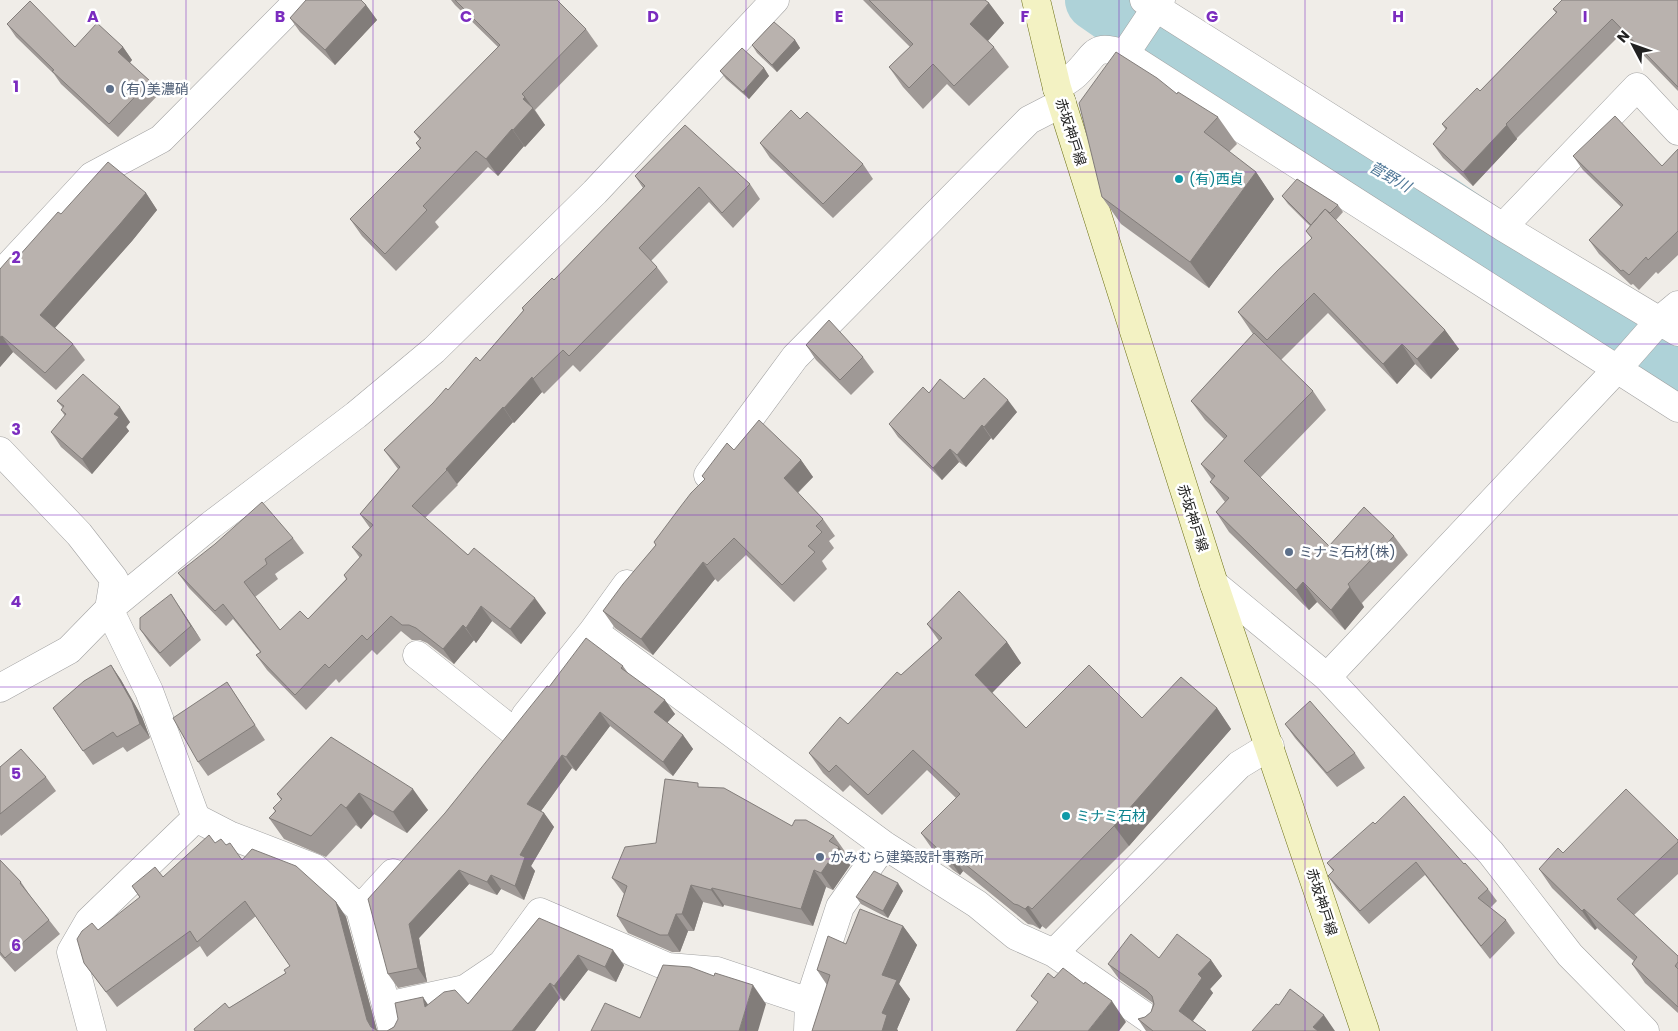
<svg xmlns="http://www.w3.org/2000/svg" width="1678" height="1031" viewBox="0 0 1678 1031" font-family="Poppins,'Noto Sans JP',sans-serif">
<rect width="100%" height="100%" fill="#f0ede8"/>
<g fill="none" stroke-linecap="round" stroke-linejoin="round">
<path stroke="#aed2d8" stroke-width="62" d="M1096 0 1181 59 1439 205 1678 366"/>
<defs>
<path id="minor" d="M1144 0 1503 227 1678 332
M1125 54 1161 0
M1057 88C1063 83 1071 79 1076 74 1097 54 1092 43 1125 54L1678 408
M1503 227 1637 87 1678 131
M0 275 92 176 161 139 299 0
M0 451 79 534 114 579 109 609 149 691 196 818 229 835 315 868 360 909 393 1031
M708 475 795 357 1029 120 1062 103
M593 631 884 845 977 904 1016 936 1054 953 1239 765 1270 746
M417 655 513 731
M1327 677 1617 369 1660 320 1678 305
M0 688 69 650 109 609 211 525 356 415 434 350 595 192 775 0
M525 716 593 631 627 584
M360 909 393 873
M1054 953 1149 1019
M387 1006 465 989 502 964 540 912 668 967 717 971 809 1002
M92 1031 71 952 89 921 196 818
M808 1031 809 1002 840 907 884 845"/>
<path id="tertiary" d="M1214 584 1327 677 1491 853 1570 955 1645 1031"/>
<path id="secondary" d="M1036 0 1057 88 1214 584 1365 1031"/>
</defs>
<use href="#minor" stroke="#a2a2a2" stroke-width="29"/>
<use href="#tertiary" stroke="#a2a2a2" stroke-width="29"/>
<use href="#secondary" stroke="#6a6e12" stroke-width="29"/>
<use href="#minor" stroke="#fff" stroke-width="28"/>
<use href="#tertiary" stroke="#fff" stroke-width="28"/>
<use href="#secondary" stroke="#f3f2c3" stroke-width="28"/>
</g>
<path fill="#9f9996" d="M451 0H557L586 29 598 46 535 110 545 125 525 147 524 146 498 176 488 167 435 222 439 227 396 271 362 236 350 219 420 149 416 143 420 140 414 132 498 47 455 5Z
M863 0H985L989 3 1004 23 988 41 994 47 1009 67 969 106 947 84 923 109 903 87 889 67 910 47Z
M1678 0V91L1622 33 1517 138V139L1473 186 1443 158 1433 144 1446 130 1442 124 1480 91 1556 13 1553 9Z
M366 5 377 20 335 65 300 32 290 18Z
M7 24 75 47H123L132 60 130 63 150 81 159 94 118 137 61 84 54 74 16 37Z
M795 40 800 48 777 72 757 53 752 45Z
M764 68 769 76 749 99 726 79 720 71Z
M1177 94 1218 117 1237 144 1229 152 1256 172 1274 199 1209 288 1121 224 1102 197Z
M800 119 863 164 873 179 833 218 770 158 760 143Z
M1678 149V255L1658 274 1656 272 1639 290 1633 284 1631 285 1599 254 1589 240 1621 207 1583 170 1573 156 1662 166Z
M635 176 750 184 760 199 733 228 709 202 651 261 657 267 668 282 580 372 573 365 544 394 542 392 514 423 513 422 457 484 458 485 425 518 468 555 546 613 521 644 492 621 476 643 474 640 454 664 427 643 420 640H412L401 631 377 655 372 650 339 683 336 679 306 710 267 670 256 655 260 652 233 619 226 626 189 588 178 573 293 538 304 553 275 574 278 579 255 597 280 630 308 619 346 579 344 575 360 558 352 547 370 528 360 514 398 469 384 450 448 390 480 361 523 311 522 308 554 280 643 188Z
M146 193 157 210 132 241 55 328 73 344 85 360 56 390 13 352 0 367V269L18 257 61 214Z
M1282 196 1338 205 1343 212 1336 220 1445 330 1459 349 1431 379 1415 364 1397 384 1328 313 1281 360 1313 391 1326 410 1260 478 1329 546 1394 536 1408 555 1362 603 1364 607 1345 630 1317 602 1309 610 1229 532 1216 512 1225 502 1210 482 1212 480 1201 464 1224 439 1205 420 1191 401 1253 334 1238 312 1312 239 1306 231 1310 226 1288 204Z
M806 345 863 357 874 372 851 395 816 360Z
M929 393 964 399 1017 412 993 440 991 438 966 467 959 462 942 480 898 437 889 424Z
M57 401 130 422 126 427 129 431 92 474 61 447 51 432 65 416 61 410 63 408Z
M734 450 801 460 813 477 798 493 823 519 835 536 829 541 834 548 822 561 827 569 794 602 746 555 718 582 715 579 653 655 615 628 603 611 656 545 654 542 705 480 702 476Z
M181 609 201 640 170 667 150 644 140 629Z
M927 624 1007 642 1021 663 992 693 1026 728 1142 718 1217 708 1231 729 1129 846 1046 929 1042 926 1040 929 1033 925 1028 924 963 871 960 875 953 870 935 853 921 833 956 798 927 770 882 815 850 785 843 792 823 773 809 753 848 724 901 675 939 641Z
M111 665 121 680 142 717 150 738 127 752 123 747 93 765 53 708Z
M623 666 628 673 675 714 667 723 683 735 693 749 673 776 610 726 576 771 572 768 541 811 544 813 554 827 531 866 535 871 524 900 501 889 497 895 469 884 419 938 427 982 398 988 388 974 445 813 549 687Z
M227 682 265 740 208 776 198 762Z
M1285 724 1355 753 1365 768 1337 787 1295 738Z
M331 737 428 810 407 833 374 814 361 829 356 825 326 857 284 839 269 818 275 811 273 808 281 800 277 794Z
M0 767 46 777 56 791 1 836 0 834Z
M702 787 792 826 834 836 846 853 845 854 851 864 833 890 826 887 813 926 724 905 723 907 703 902 694 931H688L680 952H672L628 933 617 916 624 894 612 878 656 843Z
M1375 824 1464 864 1488 889 1497 901 1490 908 1506 920 1515 933 1490 959 1425 875 1369 924 1337 889 1328 876 1333 871 1327 863Z
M1678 840V874L1634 915 1678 956V1013L1645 983 1632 964 1634 961 1597 928 1595 930 1552 888 1539 869 1563 853Z
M215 843 226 845 242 860 336 902 346 917 377 1030 378 1031H387L428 1005 468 1004 539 918 624 965 616 982 588 970 564 1001 560 998 535 1031H195L229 1008 286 973 290 966 256 916 207 957 200 946 117 1007 84 963 140 898 132 886 163 877Z
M0 860 21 882 31 897 49 920 60 934 15 972 0 955Z
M903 891 888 918 861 904 856 897Z
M903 926 917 945 899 984 910 999 897 1029 898 1031H812L827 985 817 970 846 944Z
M1159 958 1211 960 1222 976 1210 989 1213 993 1193 1021 1206 1031H1146L1138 1019 1145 1017 1151 1012 1153 1003 1119 979 1108 964Z"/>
<path fill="#827d7a" d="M989 3 1004 23 984 45 970 24Z
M366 5 377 20 335 65 325 50Z
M795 40 800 48 777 72 772 65Z
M123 47 132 60 127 65 118 52Z
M764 68 769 76 749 99 743 92Z
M525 97 545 125 525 147 513 130 523 99Z
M1507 125 1517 139 1473 186 1463 172Z
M512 129 524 146 498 176 486 159Z
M1256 172 1274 199 1209 288 1190 262Z
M146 193 157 210 132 241 52 331 40 315Z
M1445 330 1459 349 1431 379 1417 359Z
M2 336 13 352 0 367V337Z
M1402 344 1415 364 1397 384 1383 364Z
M532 377 542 392 514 423 504 408Z
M1008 400 1017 412 993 440 984 427Z
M120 407 130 422 126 427 129 431 92 474 82 459 114 414Z
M503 407 513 422 457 484 446 469Z
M982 425 991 438 966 467 957 455Z
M950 449 959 462 942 480 933 468Z
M801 460 813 477 795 495 784 478Z
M703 562 715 579 653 655 641 639Z
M1303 582 1317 602 1309 610 1296 590Z
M1350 587 1364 607 1345 630 1331 610Z
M171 594 181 609 201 640 191 626Z
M535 598 546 613 521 644 510 629Z
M481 606 492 621 476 643 466 628Z
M463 625 474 640 454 664 443 649Z
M1007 642 1021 663 989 696 975 675Z
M111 665 121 680 142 717 150 738 140 724Z
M665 700 675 714 664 726 654 712Z
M1217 708 1231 729 1129 846 1114 826Z
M600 712 610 726 576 771 566 757Z
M683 735 693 749 673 776 663 762Z
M562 755 572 768 536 818 527 804Z
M413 789 428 810 407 833 393 812Z
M359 793 374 814 361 829 346 808Z
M544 813 554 827 531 866 535 871 524 900 515 886 520 855Z
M839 847 851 864 833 890 821 873Z
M949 851 963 871 960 875 946 854Z
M459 870 469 884 419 938 427 982 418 968 409 924Z
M814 870 826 887 813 926 801 909Z
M491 875 501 889 497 895 487 882Z
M898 883 903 891 888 918 883 911Z
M691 885 703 902 694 931 682 914Z
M712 888 724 905 723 907 711 890Z
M336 902 346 917 377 1031H374L367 1020Z
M1028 906 1042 926 1040 929 1025 909Z
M1584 909 1597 928 1595 930 1582 911Z
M676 914 688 931 680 952 668 935Z
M903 926 917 945 899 984 910 999 897 1029 898 1031H882V975Z
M613 950 624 965 616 982 605 967Z
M578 955 588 970 564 1001 554 986Z
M1211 960 1222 976 1210 989 1213 993 1189 1026 1179 1011 1198 974Z
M550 983 560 998 535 1031H512Z
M753 985 766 1004 758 1031H739Z
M423 997 433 1012 425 1007Z
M1112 1001 1126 1022 1119 1031H1088Z
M1324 1015 1335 1031H1315L1313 1027Z"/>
<path fill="#b9b2ae" stroke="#827d7a" d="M306 0H361L366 5 325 50 290 18Z
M455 0H557L586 29 522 94 525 97 523 99 533 108 513 130 512 129 486 159 476 151 423 206 427 210 385 254 350 219 421 148 416 143 421 138 414 132 500 45Z
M869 0H985L989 3 970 24 994 47 954 86 933 64 909 88 889 67 913 44Z
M1562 0H1678V87L1612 19 1506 124 1507 125 1463 172 1433 144 1447 128 1442 124 1477 88 1480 91 1557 12 1553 9Z
M30 1 75 47 97 23 123 47 118 52 150 81 109 124 52 71 54 70 7 24Z
M774 22 795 40 772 65 752 45Z
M742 48 764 68 743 92 720 71Z
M1116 52 1157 78 1177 94 1178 92 1218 117 1204 132 1256 172 1190 262 1102 197 1079 103Z
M791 110 800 119 807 112 863 164 823 204 760 143Z
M1615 116 1662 166 1678 149V231L1648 260 1646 257 1629 275 1623 270 1621 271 1589 240 1623 205 1573 156Z
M685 125 750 184 722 213 699 187 639 248 657 267 569 356 563 350 533 379 532 377 504 408 503 407 446 469 447 470 412 506 468 555 474 548 535 598 510 629 481 606 466 628 463 625 443 649 416 628 409 625H402L391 616 367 640 362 635 329 668 325 664 295 695 256 655 261 652 223 604 215 611 178 573 215 544 262 502 293 538 265 559 267 564 244 582 280 630 300 611 308 619 347 579 344 575 362 555 352 547 373 525 360 514 400 467 384 450 433 403 446 388 448 390 476 357 480 361 524 310 522 308 552 278 554 280 645 186 635 176Z
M108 162 146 193 120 224 40 315 73 344 45 373 2 336 0 337V269L14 253 18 257 58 212 61 214Z
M1297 179 1338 205 1330 213 1325 209 1311 225 1282 196Z
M1325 209 1445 330 1417 359 1402 344 1383 364 1314 293 1267 340 1238 312 1278 270 1312 238 1306 231Z
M829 320 863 357 840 380 806 345Z
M1254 333 1313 391 1244 461 1329 546 1364 507 1394 536 1348 584 1350 587 1331 610 1303 582 1296 590 1216 512 1229 498 1210 482 1215 476 1201 464 1227 436 1191 401Z
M83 374 120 407 114 414 119 417 82 459 51 432 66 414 61 410 64 406 57 401Z
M984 378 1008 400 984 427 982 425 957 455 950 449 933 468 889 424 923 387 929 393 940 379 964 399Z
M759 420 801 460 784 478 823 519 816 526 822 532 808 546 815 552 782 585 734 538 707 565 703 562 641 639 603 611 623 584 656 545 654 542 681 506 691 493 705 479 702 476 727 443 734 450Z
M959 591 1007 642 975 675 1026 728 1089 665 1142 718 1181 677 1217 708 1114 826 1032 909 1028 906 1025 909 1018 905 1014 904 949 851 946 854 939 850 921 833 960 794 913 750 868 795 836 765 829 772 809 753 840 717 848 724 897 672 901 675 942 638 927 624Z
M171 594 191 626 160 653 140 629V618Z
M586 638 623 666 621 668 665 700 654 712 683 735 663 762 600 712 566 757 562 755 527 804 544 813 520 855 525 857 515 886 491 875 487 882 459 870 409 924 418 968 388 974 368 899 445 813 547 686 549 687Z
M111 665 132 702 140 724 117 737 113 732 83 751 53 708 84 681Z
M227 682 255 725 198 762 173 718Z
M1310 701 1355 753 1327 773 1285 724Z
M331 737 413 789 393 812 359 793 346 808 341 804 311 836 269 818 276 811 273 808 282 799 277 794Z
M21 749 46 777 0 814V767Z
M665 779 698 783V787L724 788 792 826 795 820H806L834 836 829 841 839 847 821 873 814 870 801 909 712 888 711 890 691 885 682 914H676L668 935H660L617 916 627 886 612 878 625 847 656 843Z
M1626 789 1678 840V842L1617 899 1678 956V962L1675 966 1678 969V1007L1632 964 1637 957 1584 909 1582 911 1539 869 1558 848 1563 853Z
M1404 796 1464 864 1465 863 1488 889 1478 898 1506 920 1481 946 1416 862 1360 911 1328 876 1334 870 1327 863 1373 822 1375 824Z
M209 835 215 843 221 839 226 845 230 843 242 860 252 849 296 866 336 902 367 1020 371 1027 378 1031H387L394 1027 398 1019 395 1003 423 997 425 1007 444 992 455 990 468 1004 539 918 613 950 605 967 578 955 554 986 550 983 512 1031H195L194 1029 225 1003 229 1008 286 973 284 970 290 966 245 901 197 942 190 931 106 992 84 963 77 939 82 931 92 923 98 930 140 897 132 886 155 867 163 877Z
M0 860 21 882 20 883 49 920 5 958 0 952Z
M874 871 898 883 883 911 856 897Z
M860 909 903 926 882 975 897 980 882 1013 887 1015 882 1031H812L830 975 817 970 828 936 846 944Z
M1131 934 1159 958 1177 934 1211 960 1198 974 1202 978 1179 1011 1206 1031H1153L1138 1019 1145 1017 1151 1012 1154 1004 1152 996 1147 991 1108 964Z
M663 965 690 967 714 976 715 973 753 985 739 1031H591L605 1003 640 1018Z
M1063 968 1084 984 1085 982 1112 1001 1088 1031H1016L1038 1002 1031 996 1048 973 1054 978Z
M1290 989 1324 1015 1313 1027 1318 1031H1252L1276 1004 1279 1005Z"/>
<path fill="none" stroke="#7b2cbf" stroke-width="1" stroke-opacity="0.55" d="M186 0V1031M373 0V1031M559 0V1031M746 0V1031M932 0V1031M1119 0V1031M1305 0V1031M1492 0V1031M0 172H1678M0 344H1678M0 515H1678M0 687H1678M0 859H1678"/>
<g fill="#5c6f8a" stroke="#fff" stroke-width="2">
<circle cx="110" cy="89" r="5"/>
<circle cx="1289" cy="552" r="5"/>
<circle cx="820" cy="857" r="5"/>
</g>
<g fill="#0f9aa8" stroke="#fff" stroke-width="2">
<circle cx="1179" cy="179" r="5"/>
<circle cx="1066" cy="816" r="5"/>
</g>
<g text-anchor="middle" stroke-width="5" stroke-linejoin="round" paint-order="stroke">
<g font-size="14" fill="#4e5e75" stroke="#fff" text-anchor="start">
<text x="120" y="94">(有)美濃硝</text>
<text x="1299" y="557">ミナミ石材(株)</text>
<text x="830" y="862">かみむら建築設計事務所</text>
</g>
<g font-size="14" fill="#212121" stroke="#fff">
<text transform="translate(1071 132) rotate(72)" y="5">赤坂神戸線</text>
<text transform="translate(1193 518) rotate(72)" y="5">赤坂神戸線</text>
<text transform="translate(1322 902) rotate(72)" y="5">赤坂神戸線</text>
</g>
<g font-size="14" fill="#0d838f" stroke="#fff" text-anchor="start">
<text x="1189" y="184">(有)西貞</text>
<text x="1076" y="821">ミナミ石材</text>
</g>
<g font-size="15" font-style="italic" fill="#507898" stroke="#fff">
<text transform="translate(1390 177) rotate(30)" y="5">菅野川</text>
</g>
</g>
<g font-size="16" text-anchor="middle" font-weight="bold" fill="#7b2cbf" stroke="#fff" stroke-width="5" stroke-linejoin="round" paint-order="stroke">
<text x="93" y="22">A</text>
<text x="280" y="22">B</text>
<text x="466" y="22">C</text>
<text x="653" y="22">D</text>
<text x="839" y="22">E</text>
<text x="1025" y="22">F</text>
<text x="1212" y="22">G</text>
<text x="1398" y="22">H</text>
<text x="1585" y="22">I</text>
<text x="16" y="92">1</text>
<text x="16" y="263">2</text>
<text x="16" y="435">3</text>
<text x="16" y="607">4</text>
<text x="16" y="779">5</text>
<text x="16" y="951">6</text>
</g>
<g transform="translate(1633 45) rotate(311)" stroke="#ffffff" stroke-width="4" paint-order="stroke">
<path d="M0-4L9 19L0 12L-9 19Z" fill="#212121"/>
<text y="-8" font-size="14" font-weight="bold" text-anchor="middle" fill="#212121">N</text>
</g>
</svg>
